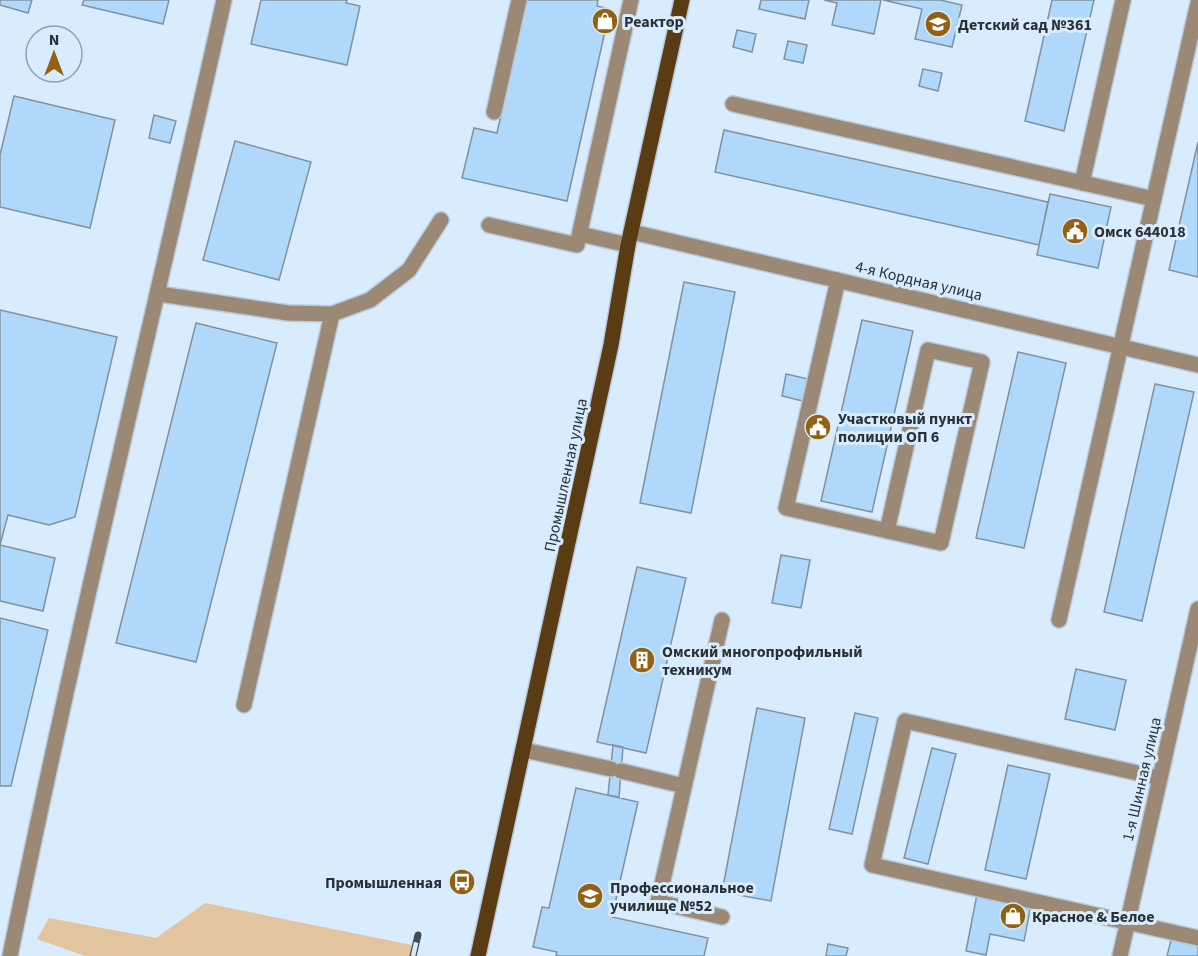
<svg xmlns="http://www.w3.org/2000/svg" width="1198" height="956" viewBox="0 0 1198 956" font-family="'Source Sans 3',sans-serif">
<rect width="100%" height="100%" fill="#d8ecfd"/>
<path fill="#e2c4a0" d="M205 903 412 945V956H85L37 939 49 918 156 938Z"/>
<path fill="#afd8fa" stroke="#8092a2" stroke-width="1.5" d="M0 0H32L28 13 0 5Z
M84 0H169L163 24 82 5Z
M261 0H347L346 3 360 6 347 65 251 44Z
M526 0H598L597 6 610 9 567 201 462 178 474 128 497 133Z
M761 0H809L805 19 759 9Z
M824 0H881L874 34 832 25 837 3Z
M883 0H940L962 5 952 47 915 39 922 9Z
M1052 0H1094L1064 131 1025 121Z
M737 30 756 34 752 52 733 47Z
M788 41 807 45 803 63 784 59Z
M923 69 942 73 938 91 919 86Z
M14 96 115 120 90 228 0 207V155Z
M154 115 176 121 170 143 149 138Z
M724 130 1048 202 1039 245 715 172Z
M235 141 311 162 279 280 203 260Z
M1198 142V277L1169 270Z
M1050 194 1111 207 1098 268 1037 255Z
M684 282 735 292 691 513 640 503Z
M0 310 117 337 75 517 49 525 8 515 0 545 55 558 43 611 0 601Z
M862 320 913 331 872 512 821 501Z
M196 323 277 343 196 662 116 643Z
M1018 352 1066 363 1024 548 976 538Z
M786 374 808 379 803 401 782 396Z
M1155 384 1194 392 1142 621 1104 612Z
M781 555 810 560 801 608 772 603Z
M637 567 686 578 646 753 597 742Z
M0 618 48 630 11 786H0Z
M1076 669 1126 680 1115 730 1065 719Z
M757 708 805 718 771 901 722 892Z
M855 713 878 718 852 834 829 829Z
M613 745 623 747 619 797 608 795Z
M932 748 956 754 928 864 904 858Z
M1008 765 1050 774 1026 879 985 870Z
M576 788 638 802 612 917 708 938 704 956H556L557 952 533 947 542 907 549 908Z
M977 894 1031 905 1024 941 990 934 986 955 966 951Z
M1171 940 1198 946V956H1167Z
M828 944 848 948 846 956H826Z"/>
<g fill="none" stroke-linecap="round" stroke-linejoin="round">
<defs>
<path id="minor" d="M733 104 1154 199
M494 112 519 0
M1082 183 1123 0
M489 225 577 245 631 0
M632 232 1198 365
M580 234 628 245
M838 280 786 508 941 543 982 362 928 350 887 531
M159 294 288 313 332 314 370 300 409 270 441 220
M722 620 658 902 722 917
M1059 620 1198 3
M244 705 332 314
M524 750 611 769
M621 771 684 786
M1160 778 905 721 872 865 1198 938
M10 956C75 636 153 319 224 0
M1120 956 1198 609"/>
<path id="major" d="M478 956 611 345 628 245 682 0"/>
</defs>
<use href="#minor" stroke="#b8cad9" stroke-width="18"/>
<use href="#major" stroke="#b8cad9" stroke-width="18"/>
<use href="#minor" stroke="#9b8975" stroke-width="15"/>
<use href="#major" stroke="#593c14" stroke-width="15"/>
<defs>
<path id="rail" d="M413 956 418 935"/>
</defs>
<use href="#rail" stroke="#424c53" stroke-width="7"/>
<use href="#rail" stroke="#d8ecfd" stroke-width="4.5" stroke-dasharray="14" stroke-linecap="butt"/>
</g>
<defs>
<symbol id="shop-disc" viewBox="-11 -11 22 22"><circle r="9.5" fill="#946113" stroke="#d8ecfd"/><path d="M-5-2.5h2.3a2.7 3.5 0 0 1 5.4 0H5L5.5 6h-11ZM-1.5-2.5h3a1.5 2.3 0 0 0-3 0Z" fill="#fff"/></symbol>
<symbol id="school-disc" viewBox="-11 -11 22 22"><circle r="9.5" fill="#946113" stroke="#d8ecfd"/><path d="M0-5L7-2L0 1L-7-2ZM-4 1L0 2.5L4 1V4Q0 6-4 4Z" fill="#fff"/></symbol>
<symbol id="civic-disc" viewBox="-11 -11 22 22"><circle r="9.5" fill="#946113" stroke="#d8ecfd"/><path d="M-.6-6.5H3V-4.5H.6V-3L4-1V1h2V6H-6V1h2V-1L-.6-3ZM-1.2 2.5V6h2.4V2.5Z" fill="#fff"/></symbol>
<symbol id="building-disc" viewBox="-11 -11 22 22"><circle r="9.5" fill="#946113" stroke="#d8ecfd"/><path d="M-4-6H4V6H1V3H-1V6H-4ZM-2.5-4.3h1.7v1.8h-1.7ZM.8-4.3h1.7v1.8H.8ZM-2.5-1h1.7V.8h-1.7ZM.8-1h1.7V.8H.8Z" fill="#fff"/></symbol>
<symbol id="bus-disc" viewBox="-11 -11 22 22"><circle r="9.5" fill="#946113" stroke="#d8ecfd"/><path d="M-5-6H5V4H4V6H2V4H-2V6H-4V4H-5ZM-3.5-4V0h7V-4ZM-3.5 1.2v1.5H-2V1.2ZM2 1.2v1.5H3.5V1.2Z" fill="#fff"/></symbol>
<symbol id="university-disc" viewBox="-11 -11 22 22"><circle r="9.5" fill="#946113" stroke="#d8ecfd"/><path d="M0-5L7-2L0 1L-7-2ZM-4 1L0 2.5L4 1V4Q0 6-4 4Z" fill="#fff"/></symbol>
</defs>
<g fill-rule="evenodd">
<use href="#shop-disc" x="590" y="6" width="30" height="30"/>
<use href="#school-disc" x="923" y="9" width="30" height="30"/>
<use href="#civic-disc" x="1060" y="216" width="30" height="30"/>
<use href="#civic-disc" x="803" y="412" width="30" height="30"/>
<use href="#building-disc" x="627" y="645" width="30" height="30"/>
<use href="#bus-disc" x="447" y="867" width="30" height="30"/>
<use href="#university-disc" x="575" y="881" width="30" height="30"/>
<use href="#shop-disc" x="998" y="901" width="30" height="30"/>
</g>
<g text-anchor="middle" stroke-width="6" stroke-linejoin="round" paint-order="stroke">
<g font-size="16" font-weight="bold" fill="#293137" stroke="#d8ecfd" text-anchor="start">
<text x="624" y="27">Реактор</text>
<text x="958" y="30">Детский сад №361</text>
<text x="1094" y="237">Омск 644018</text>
<text x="838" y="424">Участковый пункт<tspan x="838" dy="18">полиции ОП 6</tspan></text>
<text x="662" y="657">Омский многопрофильный<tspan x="662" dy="18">техникум</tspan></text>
<text x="442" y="888" text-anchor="end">Промышленная</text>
<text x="610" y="893">Профессиональное<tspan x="610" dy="18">училище №52</tspan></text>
<text x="1032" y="922">Красное &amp; Белое</text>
</g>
<g font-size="16" fill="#293137" stroke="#d8ecfd">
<text transform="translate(919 280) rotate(13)" y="6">4-я Кордная улица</text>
<text transform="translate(565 475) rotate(-78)" y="6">Промышленная улица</text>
<text transform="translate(1141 779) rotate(-77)" y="6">1-я Шинная улица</text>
</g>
</g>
<g transform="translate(54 54)"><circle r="28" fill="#d8ecfd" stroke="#92a1ae" stroke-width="1.5"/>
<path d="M0-4.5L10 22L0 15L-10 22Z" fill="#946113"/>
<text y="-9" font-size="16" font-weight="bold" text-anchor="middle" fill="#293137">N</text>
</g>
</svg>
